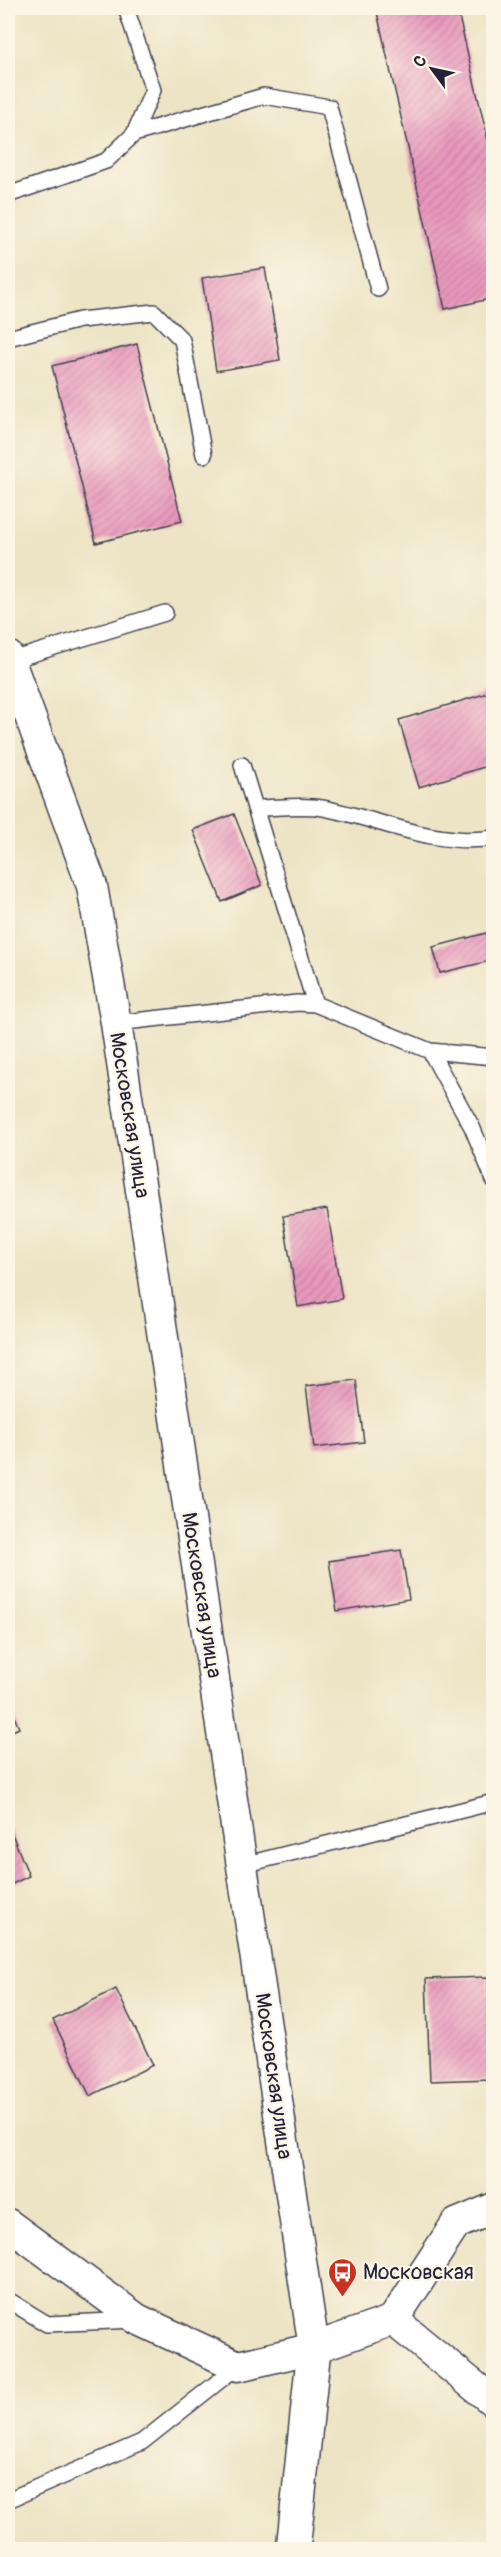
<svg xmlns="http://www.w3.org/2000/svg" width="501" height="2557" viewBox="0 0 501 2557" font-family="Pangolin,sans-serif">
<defs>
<pattern id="building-hatch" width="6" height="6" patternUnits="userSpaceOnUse" patternTransform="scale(1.5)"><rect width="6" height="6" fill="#ea99bd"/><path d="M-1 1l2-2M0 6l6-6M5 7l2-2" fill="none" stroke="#bd7c9b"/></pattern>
</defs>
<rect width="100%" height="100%" fill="#fcf5e5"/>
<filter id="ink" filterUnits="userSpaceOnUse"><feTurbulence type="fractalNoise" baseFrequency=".0167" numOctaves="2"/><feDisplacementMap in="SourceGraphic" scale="12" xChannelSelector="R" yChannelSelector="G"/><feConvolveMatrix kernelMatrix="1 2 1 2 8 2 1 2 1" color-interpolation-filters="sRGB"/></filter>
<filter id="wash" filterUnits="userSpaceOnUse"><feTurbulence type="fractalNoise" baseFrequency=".008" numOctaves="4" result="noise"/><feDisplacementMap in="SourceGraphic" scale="24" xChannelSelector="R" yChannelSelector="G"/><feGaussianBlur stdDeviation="1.35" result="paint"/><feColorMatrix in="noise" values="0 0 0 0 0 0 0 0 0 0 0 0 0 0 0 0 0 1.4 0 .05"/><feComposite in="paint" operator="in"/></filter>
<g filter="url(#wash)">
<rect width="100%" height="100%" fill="#ede4c5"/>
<g id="blocks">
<path fill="url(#building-hatch)" d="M376 8H457L494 166V298L445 309Z
M265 268 280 360 216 371 202 278Z
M137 344 182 521 96 543 52 366Z
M494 691V764L419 787 399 720Z
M234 814 262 885 222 902 193 830Z
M494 931V960L440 973 433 947Z
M327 1209 342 1299 298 1307 283 1216Z
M356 1380 364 1442 314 1448 306 1386Z
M401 1550 409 1599 337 1611 329 1561Z
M8 1702 19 1728 8 1733Z
M8 1824 29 1876 8 1886Z
M488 1977 491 2079 430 2081 426 1979Z
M116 1989 153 2065 90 2096 53 2020Z"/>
</g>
</g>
<g filter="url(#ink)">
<use href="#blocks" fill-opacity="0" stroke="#403f50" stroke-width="1.5"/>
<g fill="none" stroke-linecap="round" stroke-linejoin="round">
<defs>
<path id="lane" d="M134 134 264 96 329 107 378 289
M8 195 106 161 134 134 153 90 126 8
M8 338 80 320 154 312 182 340 204 455
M9 661 165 613
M242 765 315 1004
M255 808C276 808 302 804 323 808 381 819 433 847 494 838
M116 1023 297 1003 315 1004 430 1051 472 1127 494 1180
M430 1051 494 1057
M243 1865 494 1802
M8 2300 47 2324 134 2320
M8 2500 142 2442 238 2366"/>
<path id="street" d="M8 656 92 886 116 1023 314 2348
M8 2224 137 2319 238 2366 314 2348 393 2320 494 2402
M393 2320 456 2224 494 2208"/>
<path id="secondary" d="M293 2550 314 2348"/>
</defs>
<use href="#lane" stroke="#403f50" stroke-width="18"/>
<use href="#street" stroke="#403f50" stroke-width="33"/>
<use href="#secondary" stroke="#403f50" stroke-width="36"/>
<use href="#lane" stroke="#fff" stroke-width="15"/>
<use href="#street" stroke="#fff" stroke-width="30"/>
<use href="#secondary" stroke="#fff" stroke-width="33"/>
</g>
</g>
<defs>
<symbol id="bus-pin" viewBox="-11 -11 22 30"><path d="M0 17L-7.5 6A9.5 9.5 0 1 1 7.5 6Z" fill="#c8321e" stroke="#fcf5e5"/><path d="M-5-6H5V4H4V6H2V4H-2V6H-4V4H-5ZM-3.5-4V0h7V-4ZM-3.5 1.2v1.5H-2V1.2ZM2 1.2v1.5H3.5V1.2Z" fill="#fff"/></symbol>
</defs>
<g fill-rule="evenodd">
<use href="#bus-pin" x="326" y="2256" width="33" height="45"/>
</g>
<g text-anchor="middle" stroke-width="4.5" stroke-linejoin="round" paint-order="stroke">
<g font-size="21" fill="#22223b" stroke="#fcf5e5">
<text transform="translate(130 1115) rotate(81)" y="7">Московская улица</text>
<text transform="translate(202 1595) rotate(81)" y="7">Московская улица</text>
<text transform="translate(274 2076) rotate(82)" y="7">Московская улица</text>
</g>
<g font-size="21" fill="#22223b" stroke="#fcf5e5" text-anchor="start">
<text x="363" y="2279">Московская</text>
</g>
</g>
<rect width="501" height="2557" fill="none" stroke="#fcf5e5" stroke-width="30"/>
<g transform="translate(432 69) rotate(303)" stroke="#fcf5e5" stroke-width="4.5" paint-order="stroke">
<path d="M0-4.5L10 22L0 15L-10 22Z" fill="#22223b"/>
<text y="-9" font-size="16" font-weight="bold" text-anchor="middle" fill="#22223b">С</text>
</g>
</svg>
